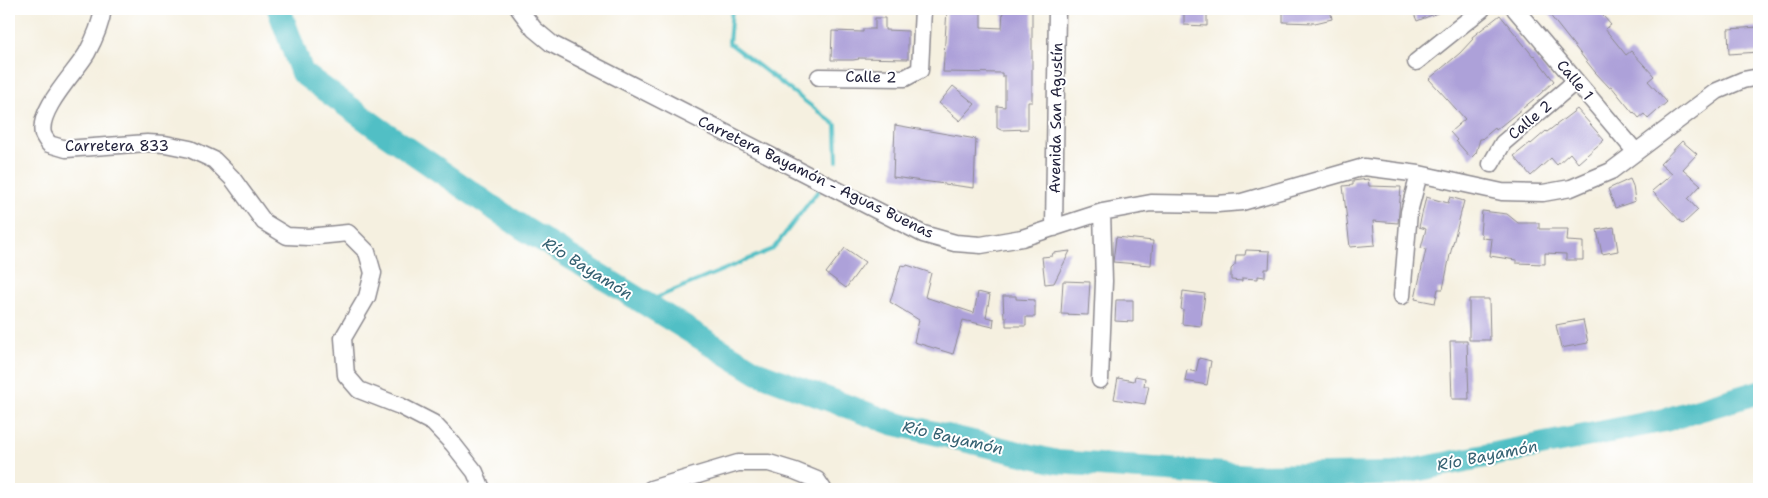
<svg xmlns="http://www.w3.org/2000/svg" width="1768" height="498" viewBox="0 0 1768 498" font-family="'Shantell Sans',sans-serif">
<rect width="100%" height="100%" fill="#fff"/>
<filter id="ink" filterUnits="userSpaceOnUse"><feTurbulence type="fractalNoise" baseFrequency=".02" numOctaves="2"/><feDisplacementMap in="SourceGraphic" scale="10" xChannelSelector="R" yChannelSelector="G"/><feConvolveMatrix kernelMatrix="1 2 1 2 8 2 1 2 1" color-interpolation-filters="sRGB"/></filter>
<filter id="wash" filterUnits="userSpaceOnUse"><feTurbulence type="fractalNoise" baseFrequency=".0096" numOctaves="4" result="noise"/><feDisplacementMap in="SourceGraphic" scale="20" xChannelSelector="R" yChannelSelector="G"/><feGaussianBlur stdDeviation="1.12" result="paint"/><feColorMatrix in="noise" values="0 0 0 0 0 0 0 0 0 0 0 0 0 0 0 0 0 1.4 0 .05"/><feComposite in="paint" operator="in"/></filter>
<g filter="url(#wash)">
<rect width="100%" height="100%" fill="#f5f0e0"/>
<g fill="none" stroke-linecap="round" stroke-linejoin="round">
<path stroke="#51bfc5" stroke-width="4" d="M732 9 729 43 836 125 837 161
M644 303 773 249 818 191"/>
<path stroke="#51bfc5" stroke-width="24" d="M279 9 302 73 379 129 523 228 758 373 892 423 1057 462 1251 476 1395 474 1665 420 1759 392"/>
</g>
<g id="blocks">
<path fill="#ada1d9" d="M947 9H981V27L1002 28 1003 9H1032V102H1028V129L1001 130 997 128V106L1005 107V76H1002V73L943 72Z
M1184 9H1207V26L1184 25Z
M1283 9H1330L1332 19 1315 23 1283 22Z
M1412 9H1447L1417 21Z
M1545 9H1597L1611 25 1605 29 1626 55 1631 51 1645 66 1654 76 1648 81 1667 102 1648 119 1644 114 1639 118 1634 112 1633 113 1611 86 1609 87 1595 72Z
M1500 15 1529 51 1533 56 1534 55 1554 81 1539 95 1496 130 1495 128 1482 139H1480L1476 153 1471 158 1456 141 1457 140 1450 132 1465 119 1429 79 1460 53 1473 39 1472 37Z
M875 18H885V30L908 31V59L858 58 859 59 853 60H831L832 31 863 32V29H875Z
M1759 27V52L1729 54 1728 29Z
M953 86 975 104 960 121 939 103Z
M1577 109 1604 140 1578 163 1570 153 1557 165 1551 158 1531 176 1514 156 1530 143 1531 144 1546 131 1547 132Z
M895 125 976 139 974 188 893 177Z
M1682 141 1697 154 1683 169 1701 185 1688 199 1698 210 1683 224 1652 191 1672 174 1660 164Z
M1368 179 1369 186 1401 187 1398 223 1373 221 1375 245 1350 247 1343 186 1353 185V181Z
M1630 179 1633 186 1635 201 1615 208 1608 189Z
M1426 197 1448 203 1450 197 1464 201 1450 255 1443 289H1438L1435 303 1415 299 1426 249 1421 248 1426 229 1419 227Z
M1482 211 1507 214 1518 223H1539V229H1568L1567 241 1583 242V260H1566V254L1545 253V264L1516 263V260L1490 256 1492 239 1482 238V234L1480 233Z
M1614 227 1618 251 1602 254 1597 230Z
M1116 237 1153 241 1151 265 1113 262Z
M845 248 865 262 846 288 826 273Z
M1246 250 1270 251 1269 269H1265V277L1258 276V279L1242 278V281L1231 280V269L1235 265 1236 255H1245Z
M1070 251 1054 283 1045 284 1042 257 1052 256 1053 253Z
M901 265 907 266V265L931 273 925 297 974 313 978 292 990 295 986 317 994 319 993 327 963 320 953 354 914 342 919 320 890 302Z
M1063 281 1090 282 1088 315 1061 314Z
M1183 291 1205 294 1201 326 1182 324 1183 310 1181 309Z
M1003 296H1016V299L1035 300V317H1026V326H1006V317L1004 318Z
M1469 299H1489L1490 340H1469Z
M1116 300H1133V322L1115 321Z
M1583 320 1588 343 1561 348 1556 325Z
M1450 341H1467L1469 399H1452Z
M1199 358 1211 361 1207 385 1185 381 1187 370 1196 372Z
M1135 376 1145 378 1144 386H1149L1145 404 1114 399 1118 378 1134 381Z"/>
</g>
</g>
<g filter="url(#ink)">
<use href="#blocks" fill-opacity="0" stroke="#8c898e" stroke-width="1"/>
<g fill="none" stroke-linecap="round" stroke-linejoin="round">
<defs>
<path id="minor" d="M103 9C101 23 94 40 87 53 76 72 37 110 43 134 44 137 47 141 49 144L66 149 147 143 165 144 190 149 214 160 232 178 264 222 287 236 308 237 348 233 367 252 373 273 367 297 343 338 346 375 359 390 400 406 433 423 453 444 475 472 482 489
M519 9 534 29 552 44 923 234 955 243 981 245 1022 238 1102 212 1151 203 1217 204 1242 202 1364 167 1419 174 1502 192 1543 193 1571 188 1611 171 1717 91 1743 80 1759 77
M1515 9 1635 151
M1416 62 1482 9
M819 77 905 78 920 70 923 9
M1491 164 1503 143 1576 81
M1054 228 1057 9
M1402 296 1409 212 1419 174
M1100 380 1104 281 1102 212
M651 489 738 463H769L795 471 817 480 823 489"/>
</defs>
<use href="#minor" stroke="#8c898e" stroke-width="19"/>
<use href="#minor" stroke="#fff" stroke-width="16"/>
</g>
</g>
<g text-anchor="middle" stroke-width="4" stroke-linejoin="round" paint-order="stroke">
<g font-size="15" fill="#22223b" stroke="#fff">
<text transform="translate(871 77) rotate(1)" y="5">Calle 2</text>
<text transform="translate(1575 80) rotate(50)" y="5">Calle 1</text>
<text transform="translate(1056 118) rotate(-89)" y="5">Avenida San Agustín</text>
<text transform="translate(1530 120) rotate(-40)" y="5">Calle 2</text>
<text x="117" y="151">Carretera 833</text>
<text transform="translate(816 177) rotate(26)" y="5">Carretera Bayamón - Aguas Buenas</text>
</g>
<g font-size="16" font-style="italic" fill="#356172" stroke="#fff">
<text transform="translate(588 268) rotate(32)" y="6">Río Bayamón</text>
<text transform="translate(953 437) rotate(13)" y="6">Río Bayamón</text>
<text transform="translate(1487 455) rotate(-11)" y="6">Río Bayamón</text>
</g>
</g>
<rect width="1768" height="498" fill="none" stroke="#fff" stroke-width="30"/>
</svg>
